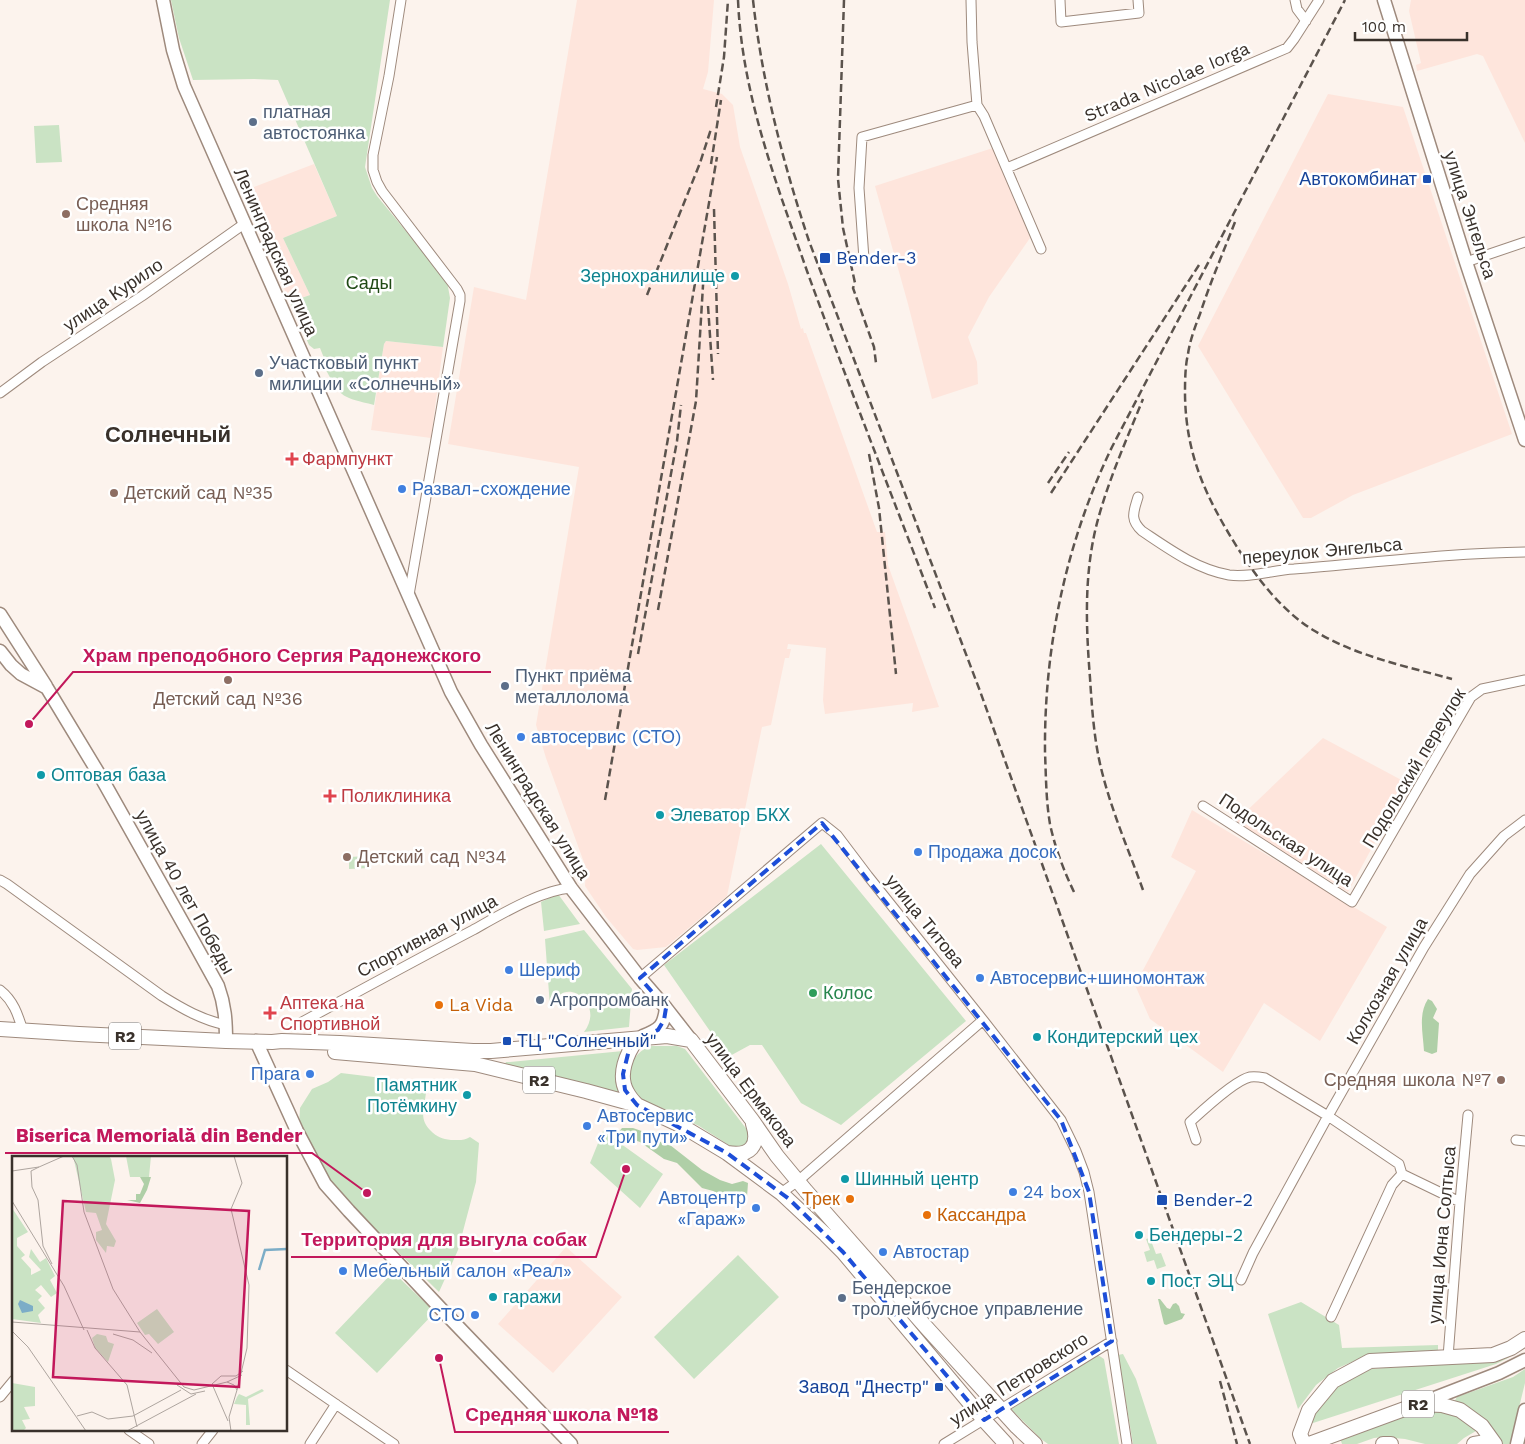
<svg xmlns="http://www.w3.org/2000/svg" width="1525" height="1444" viewBox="0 0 1525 1444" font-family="'Work Sans',sans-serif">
<rect width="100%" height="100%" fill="#fcf3ed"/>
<path fill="#fee5dc" d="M577 0H714L708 72 703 89 722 94 733 105 740 147 788 284 801 329 803 328 804 333H806L877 532H885L888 565 939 707 912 712 913 703 825 714 823 700 826 648 788 644 787 649H791L789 658H785L771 725 762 727 727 896 666 947 637 950 633 949 606 917 585 886 586 868 546 758 536 725 579 467 448 444 474 287 526 300Z
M1411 0H1525V143L1483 56 1477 54 1417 71 1416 65 1421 63 1409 11Z
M1328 94 1403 107 1512 434 1353 495 1311 518H1303L1198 346Z
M996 147 1030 238 989 297 968 337 977 362 978 384 932 399 908 304 875 186Z
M314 164 337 216 283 238 310 295 290 302 241 192Z
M386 341 443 347 431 438 371 430 384 344Z
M1323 738 1407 783 1348 892 1235 822Z
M1192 810 1387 927 1320 1041 1264 1003 1223 1072 1150 1019 1135 985 1196 871 1171 857Z
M566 1247 622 1297 553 1373 498 1324Z"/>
<path fill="#cae3c4" d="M171 0H390L365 167 372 188 377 196 447 281 450 298 443 347 386 341 384 344 374 405C343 397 341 399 326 370L328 368 320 348 314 349 309 345 290 302 310 295 283 238 337 216 278 80 254 79 193 80 179 38Z
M59 125 62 162 36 163 34 126Z
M821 844 966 1021 841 1125 801 1103 762 1045H750L728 1057 664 965Z
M368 856 369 868 349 869V857Z
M558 894 580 924 544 931 541 902Z
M584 930 632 989 629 1027 584 1032C607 1002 561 973 553 1007H550L545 939Z
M651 1046H677L685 1049 748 1131 749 1141 743 1146 735 1149 699 1126 664 1109 635 1097C626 1078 628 1054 651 1046Z
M623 1051 617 1074 619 1091 618 1092 504 1066 506 1062H510Z
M341 1073 415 1082 426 1093C424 1108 419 1119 430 1130 437 1137 442 1139 451 1140 459 1140 464 1141 470 1137L479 1143 476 1182 458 1250 439 1292 329 1184 299 1125 300 1108 312 1089 328 1082Z
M603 1131 663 1174 640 1208 590 1163Z
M1150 1238 1156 1254 1161 1253 1166 1266 1157 1269 1154 1260 1147 1262 1144 1252 1150 1250 1146 1239Z
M738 1255 779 1297 694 1379 654 1337Z
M393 1272 435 1312 377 1373 335 1333Z
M1301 1302 1339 1325 1342 1348 1438 1345V1350L1368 1355 1338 1368 1316 1385 1298 1409 1268 1314Z
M1522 1347 1508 1358 1496 1364 1313 1423 1312 1420 1315 1412 1336 1387 1371 1369 1495 1360Z
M1123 1354 1136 1379 1157 1444H1133L1118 1355Z
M1098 1355 1104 1359 1119 1444H1048L1041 1439 1011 1409Z
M1525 1369V1383L1510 1444H1501L1454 1402 1457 1397 1513 1377Z
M1428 1407 1465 1418 1476 1428V1431L1464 1438 1457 1444H1425L1405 1439 1383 1437 1374 1438 1357 1444H1342L1340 1438Z"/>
<path fill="#afcfa7" d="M1428 999 1432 1001 1437 1009 1433 1018 1439 1023 1437 1052 1432 1054 1424 1051C1423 1033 1418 1014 1428 999Z
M622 1128H633L650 1134 662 1143 670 1145 702 1170 720 1180 732 1184 743 1181 748 1183 747 1197 742 1201H735L728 1200 713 1191 702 1188 677 1163 664 1159 640 1142 617 1134Z
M1158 1299H1160L1167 1308 1170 1309 1173 1304 1176 1303 1179 1306 1181 1313 1185 1314 1182 1319 1166 1325 1164 1324Z"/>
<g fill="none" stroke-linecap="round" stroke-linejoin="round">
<defs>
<path id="street" d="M401 0 389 76 373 155V170L377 182 382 191 457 289 460 295V301L409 595
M971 0 972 42 977 105 984 116 1041 249
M1060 0 1061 22 1139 13 1138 0
M1295 0 1297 9 1306 21
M1007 168 1287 48 1294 39 1319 0
M864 259 859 188 862 137 977 105
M1466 262 1525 242
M0 393 42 362 142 296 244 224
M1138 497C1134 511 1129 519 1142 531 1169 549 1196 569 1229 575 1250 578 1273 570 1294 569 1371 563 1448 553 1525 552
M1203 806 1352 902 1471 697 1482 689 1525 680
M0 880 7 884 162 996C183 1009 202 1020 226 1025
M640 978 822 823 837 835 868 876 983 1020 798 1181 781 1193
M0 990C14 1001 18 1015 23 1031
M983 1020 1061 1120 1076 1151 1084 1172 1089 1192 1127 1444
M302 1022C359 991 416 960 473 930 500 915 541 890 571 888
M1196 1140 1190 1122C1202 1111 1235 1080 1250 1077 1255 1076 1260 1077 1265 1078L1328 1116 1399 1164 1402 1174 1460 1202
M1516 1140 1525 1141
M1241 1280 1253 1253 1328 1116 1424 947 1470 874 1504 836 1525 820
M1331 1317 1392 1185 1402 1174
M1448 1357 1460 1202 1468 1115
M286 1370 394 1444
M0 1397 14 1380
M129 1430 149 1444
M202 1444 213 1430
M310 1444 336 1404
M944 1444 1112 1341"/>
<path id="secondary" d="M163 0 173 50 184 86 451 692 481 745 571 888 640 978 666 1008 691 1040
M1384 0 1466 262 1525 440
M0 614 46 686
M0 651 11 665 21 674 47 688 102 779 192 939 218 986C225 1005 226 1021 226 1041
M643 1036C660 1029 664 1026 666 1008
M256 1041 297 1131 325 1184 349 1211 444 1312 571 1444
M1419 1404 1499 1373 1525 1360
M1517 1444 1525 1410"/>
<path id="primary" d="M0 1029 79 1034 226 1041 272 1042 282 1041 340 1043 473 1051H491L667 1036 691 1040 752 1120 777 1156 806 1191 926 1327 1017 1427 1035 1444
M637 1039C627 1053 617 1075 627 1092 629 1096 633 1101 637 1105
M335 1052 475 1064 586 1091 637 1105 682 1126 727 1153 781 1193 826 1235 843 1252 984 1420 1006 1444
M727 1153C750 1157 760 1146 753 1124
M1304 1444 1300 1434 1309 1410 1333 1381 1370 1361 1493 1355 1511 1348 1525 1339
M1309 1444 1418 1404 1442 1405 1460 1410 1482 1426 1495 1444
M1383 1444H1391
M1474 1444 1486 1442 1491 1444"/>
</defs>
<use href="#street" stroke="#9e8a7d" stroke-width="11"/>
<use href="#secondary" stroke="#9e8a7d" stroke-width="15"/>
<use href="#primary" stroke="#9e8a7d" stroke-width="16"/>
<use href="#street" stroke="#fff" stroke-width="9"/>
<use href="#secondary" stroke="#fff" stroke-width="12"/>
<use href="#primary" stroke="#fff" stroke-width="14"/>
<path stroke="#5b534d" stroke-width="2.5" stroke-dasharray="8 4" stroke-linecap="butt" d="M738 0C742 95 776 182 807 271 848 384 892 496 935 608
M753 0C762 82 783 163 809 241L980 691 1250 1444
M844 0 838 179 843 228 855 283 853 288 874 347 876 363
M716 107 724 57 728 0
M711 164 721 100
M714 209 718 354
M1235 222C1223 253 1210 283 1200 314 1195 327 1190 340 1188 354 1185 367 1185 382 1185 395 1186 456 1206 497 1237 547 1257 578 1281 610 1313 630 1355 656 1405 666 1452 679
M647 295 700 163 711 129
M708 306 713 380
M869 454 879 508 896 674
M1048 483 1069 452
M1051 493 1199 265
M658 610 696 401 704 269
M638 654 677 441 681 405
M605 800 717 157
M1143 890C1129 851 1112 812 1102 772 1094 741 1092 709 1090 678 1086 627 1084 577 1096 527 1107 483 1126 441 1143 399
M1074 892C1064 871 1055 848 1050 824 1046 801 1046 776 1045 752 1044 647 1066 542 1112 447L1345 0
M1220 1381 1237 1444"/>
</g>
<path fill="none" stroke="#1d4ed8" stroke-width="4" stroke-dasharray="10 6" stroke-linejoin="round" d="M822 823 1061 1120 1089 1192 1112 1341 984 1420 843 1252 789 1199 727 1153 637 1105 625 1090 623 1074 629 1050 637 1039 658 1030 664 1020 666 1008 640 978Z"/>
<g fill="#5c6f8a" stroke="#fff" stroke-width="2">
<circle cx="253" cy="122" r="5"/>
<circle cx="259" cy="373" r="5"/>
<circle cx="505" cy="686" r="5"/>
<circle cx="540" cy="1000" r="5"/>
<circle cx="842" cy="1298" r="5"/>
</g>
<g fill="#1a4fb4" stroke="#fff" stroke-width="2">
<rect x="1422" y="174" width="10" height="10" rx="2.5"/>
<rect x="819" y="252" width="12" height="12" rx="2.5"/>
<rect x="502" y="1036" width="10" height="10" rx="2.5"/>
<rect x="1156" y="1194" width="12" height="12" rx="2.5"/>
<rect x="934" y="1382" width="10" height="10" rx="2.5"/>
</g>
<g fill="#8d6e63" stroke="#fff" stroke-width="2">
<circle cx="66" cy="214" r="5"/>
<circle cx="114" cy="493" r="5"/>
<circle cx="228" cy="680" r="5"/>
<circle cx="347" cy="857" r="5"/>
<circle cx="1501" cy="1080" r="5"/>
</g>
<g fill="#0f9aa8" stroke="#fff" stroke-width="2">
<circle cx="735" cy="276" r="5"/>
<circle cx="41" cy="775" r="5"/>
<circle cx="660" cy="815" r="5"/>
<circle cx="1037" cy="1037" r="5"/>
<circle cx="467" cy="1095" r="5"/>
<circle cx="845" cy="1179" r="5"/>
<circle cx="1139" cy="1235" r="5"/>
<circle cx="1151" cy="1281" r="5"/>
<circle cx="493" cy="1297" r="5"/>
</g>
<g fill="#e0444e" stroke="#fff" stroke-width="2">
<path d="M289.5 451.5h5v5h5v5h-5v5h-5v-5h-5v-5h5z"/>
<path d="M327.5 788.5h5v5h5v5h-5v5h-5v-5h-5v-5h5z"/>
<path d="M267.5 1005.5h5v5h5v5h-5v5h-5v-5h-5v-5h5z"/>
</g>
<g fill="#3f7fe0" stroke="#fff" stroke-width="2">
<circle cx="402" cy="489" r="5"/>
<circle cx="521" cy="737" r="5"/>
<circle cx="918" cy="852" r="5"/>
<circle cx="509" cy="970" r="5"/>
<circle cx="980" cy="978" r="5"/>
<circle cx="310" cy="1074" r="5"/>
<circle cx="587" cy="1126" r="5"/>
<circle cx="1013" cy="1192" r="5"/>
<circle cx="756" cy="1208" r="5"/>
<circle cx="883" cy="1252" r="5"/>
<circle cx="343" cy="1271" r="5"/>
<circle cx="475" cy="1315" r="5"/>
</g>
<circle fill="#2e9e5b" stroke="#fff" stroke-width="2" cx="813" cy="993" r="5"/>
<g fill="#e8710a" stroke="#fff" stroke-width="2">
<circle cx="439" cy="1005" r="5"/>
<circle cx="850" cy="1199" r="5"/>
<circle cx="927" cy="1215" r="5"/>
</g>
<g text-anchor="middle" stroke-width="5" stroke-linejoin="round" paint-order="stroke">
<g fill="#fff" stroke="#746f6b" stroke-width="1">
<rect x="109" y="1022.5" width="32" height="27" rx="4"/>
<rect x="523" y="1066.5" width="32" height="27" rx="4"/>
<rect x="1402" y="1390.5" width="32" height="27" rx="4"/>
</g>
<g font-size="16" font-weight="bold" fill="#39312b">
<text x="125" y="1042">R2</text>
<text x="539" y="1086">R2</text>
<text x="1418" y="1410">R2</text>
</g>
<g font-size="18" fill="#39312b" stroke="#fff">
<text transform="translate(1167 82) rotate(-23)" y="6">Strada Nicolae Iorga</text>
<text transform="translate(1470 215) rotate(72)" y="6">улица Энгельса</text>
<text transform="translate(276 252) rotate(66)" y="6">Ленинградская улица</text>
<text transform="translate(113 295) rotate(-34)" y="6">улица Курило</text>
<text transform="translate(1322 551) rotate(-5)" y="6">переулок Энгельса</text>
<text transform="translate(1414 768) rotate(-59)" y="6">Подольский переулок</text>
<text transform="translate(538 801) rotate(58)" y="6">Ленинградская улица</text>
<text transform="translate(1286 840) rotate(33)" y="6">Подольская улица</text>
<text transform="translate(185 892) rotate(61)" y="6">улица 40 лет Победы</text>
<text transform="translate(925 921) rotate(51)" y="6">улица Титова</text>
<text transform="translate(427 936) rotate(-28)" y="6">Спортивная улица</text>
<text transform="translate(1387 981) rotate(-60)" y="6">Колхозная улица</text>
<text transform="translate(751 1090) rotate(53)" y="6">улица Ермакова</text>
<text transform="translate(1442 1235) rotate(-85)" y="6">улица Иона Солтыса</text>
<text transform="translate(1019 1379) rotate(-32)" y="6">улица Петровского</text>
</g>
<g font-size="18" fill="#4e5e75" stroke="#fff" text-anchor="start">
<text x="263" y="118">платная<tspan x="263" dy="21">автостоянка</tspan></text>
<text x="269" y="369">Участковый пункт<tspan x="269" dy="21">милиции «Солнечный»</tspan></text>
<text x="515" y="682">Пункт приёма<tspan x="515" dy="21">металлолома</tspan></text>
<text x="550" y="1006">Агропромбанк</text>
<text x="852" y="1294">Бендерское<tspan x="852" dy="21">троллейбусное управление</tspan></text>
</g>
<g font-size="18" fill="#164399" stroke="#fff" text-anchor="start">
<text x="1417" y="185" text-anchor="end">Автокомбинат</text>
<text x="836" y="264">Bender-3</text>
<text x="517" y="1047">ТЦ "Солнечный"</text>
<text x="1173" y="1206">Bender-2</text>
<text x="929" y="1393" text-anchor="end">Завод "Днестр"</text>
</g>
<g font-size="18" fill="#785e54" stroke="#fff" text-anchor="start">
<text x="76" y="210">Средняя<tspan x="76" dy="21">школа №16</tspan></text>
<text x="124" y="499">Детский сад №35</text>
<text x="228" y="705" text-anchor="middle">Детский сад №36</text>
<text x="357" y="863">Детский сад №34</text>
<text x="1491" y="1086" text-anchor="end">Средняя школа №7</text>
</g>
<g font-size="18" fill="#0d838f" stroke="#fff" text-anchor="start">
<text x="725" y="282" text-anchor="end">Зернохранилище</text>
<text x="51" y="781">Оптовая база</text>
<text x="670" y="821">Элеватор БКХ</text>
<text x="1047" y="1043">Кондитерский цех</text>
<text x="457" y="1091" text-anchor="end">Памятник<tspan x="457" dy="21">Потёмкину</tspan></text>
<text x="855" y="1185">Шинный центр</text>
<text x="1149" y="1241">Бендеры-2</text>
<text x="1161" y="1287">Пост ЭЦ</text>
<text x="503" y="1303">гаражи</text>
</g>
<g font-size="18" fill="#1f4914" stroke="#fff">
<text x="369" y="289">Сады</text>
</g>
<g font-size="18" fill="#be3a42" stroke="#fff" text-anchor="start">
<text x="302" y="465">Фармпункт</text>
<text x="341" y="802">Поликлиника</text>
<text x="280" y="1009">Аптека на<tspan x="280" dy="21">Спортивной</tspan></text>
</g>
<g font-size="18" fill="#366cbe" stroke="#fff" text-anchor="start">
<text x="412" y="495">Развал-схождение</text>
<text x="531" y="743">автосервис (СТО)</text>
<text x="928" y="858">Продажа досок</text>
<text x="519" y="976">Шериф</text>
<text x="990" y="984">Автосервис+шиномонтаж</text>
<text x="300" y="1080" text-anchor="end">Прага</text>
<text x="597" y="1122">Автосервис<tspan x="597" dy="21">«Три пути»</tspan></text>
<text x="1023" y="1198">24 box</text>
<text x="746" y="1204" text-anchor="end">Автоцентр<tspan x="746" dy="21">«Гараж»</tspan></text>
<text x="893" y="1258">Автостар</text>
<text x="353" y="1277">Мебельный салон «Реал»</text>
<text x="465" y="1321" text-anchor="end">СТО</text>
</g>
<g font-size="18" fill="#27864d" stroke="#fff" text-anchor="start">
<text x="823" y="999">Колос</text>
</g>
<g font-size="18" fill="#c56008" stroke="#fff" text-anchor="start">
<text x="449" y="1011">La Vida</text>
<text x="840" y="1205" text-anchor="end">Трек</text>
<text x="937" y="1221">Кассандра</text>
</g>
<g font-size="22" font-weight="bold" fill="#39312b" stroke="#fff">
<text x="168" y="442">Солнечный</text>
</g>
</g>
<g transform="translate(12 1156)">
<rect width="275" height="275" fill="#fcf3ed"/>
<path d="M61 0H97L99 3 103 24 94 68 104 85 102 91 95 90 94 97 84 84V76L90 74 84 57 74 56ZM114 0H139L137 21H118ZM0 52 16 76 5 82V90L13 99 9 102 19 113V119L29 114 17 101 19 93 28 106 34 102 43 120 38 124 45 137 39 141 29 129 23 134 30 140 26 144 33 152 26 159 29 167 0 163ZM145 153 162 176 146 188 137 178 133 179 125 167ZM85 178 94 180 96 186 102 188 96 206 83 192 80 182ZM0 227 23 231V250L12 251 18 263 10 264 14 272 11 275H0ZM250 233 252 235 236 243 238 269H234V249L222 248 225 241 227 238 234 241Z" fill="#cae3c4"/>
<path d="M128 21H139L135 34 128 47 115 44H124V38H128L132 28Z" fill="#afcfa7"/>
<path d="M8 144 21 150V155L10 157 6 148Z" fill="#7cadc7"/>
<path fill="none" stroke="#7cadc7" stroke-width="2.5" d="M247 114 253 94 275 93"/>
<path fill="none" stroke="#aea59f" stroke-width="1" d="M60 0 65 9 72 56 101 133 128 176M222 0 230 27 219 53 237 129 235 192 225 234M27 11 19 15 20 31 26 44 31 90 40 108M0 15 27 11 52 0M0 45 52 130 72 174M0 166 128 176 172 231 182 234 215 226 222 229 225 234 217 261 219 275M75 174 83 192 115 229 125 271M0 175 16 191 74 275M101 178 121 184 140 197M215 226 230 219M165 229 179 238 193 235M65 260 80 256 96 263 121 260 169 234M216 265 200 228 209 220H224L231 215M115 275 184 238"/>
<path fill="#c2185b" fill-opacity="0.15" stroke="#c2185b" stroke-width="2.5" d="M51 45 237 55 227 231 41 221Z"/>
<rect width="275" height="275" fill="none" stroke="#39312b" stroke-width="2.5"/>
</g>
<path fill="none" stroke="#c2185b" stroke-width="2" d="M29 724L73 672H491M367 1193L312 1153H5M626 1169L596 1257H291M439 1358L455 1432H669"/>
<g fill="#c2185b" stroke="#fff" stroke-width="2">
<circle cx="29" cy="724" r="5"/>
<circle cx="367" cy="1193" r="5"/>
<circle cx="626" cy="1169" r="5"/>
<circle cx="439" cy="1358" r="5"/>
</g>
<g font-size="19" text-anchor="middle" font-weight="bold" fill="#c2185b" stroke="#fff" stroke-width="5" stroke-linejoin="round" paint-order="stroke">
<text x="282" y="662">Храм преподобного Сергия Радонежского</text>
<text x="159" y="1142">Biserica Memorială din Bender</text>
<text x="444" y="1246">Территория для выгула собак</text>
<text x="562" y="1421">Средняя школа №18</text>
</g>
<path d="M1355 32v8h112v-8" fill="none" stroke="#39312b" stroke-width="2.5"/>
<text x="1362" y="32" font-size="15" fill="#39312b" stroke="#ffffff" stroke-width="4" paint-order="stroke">100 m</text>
</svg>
